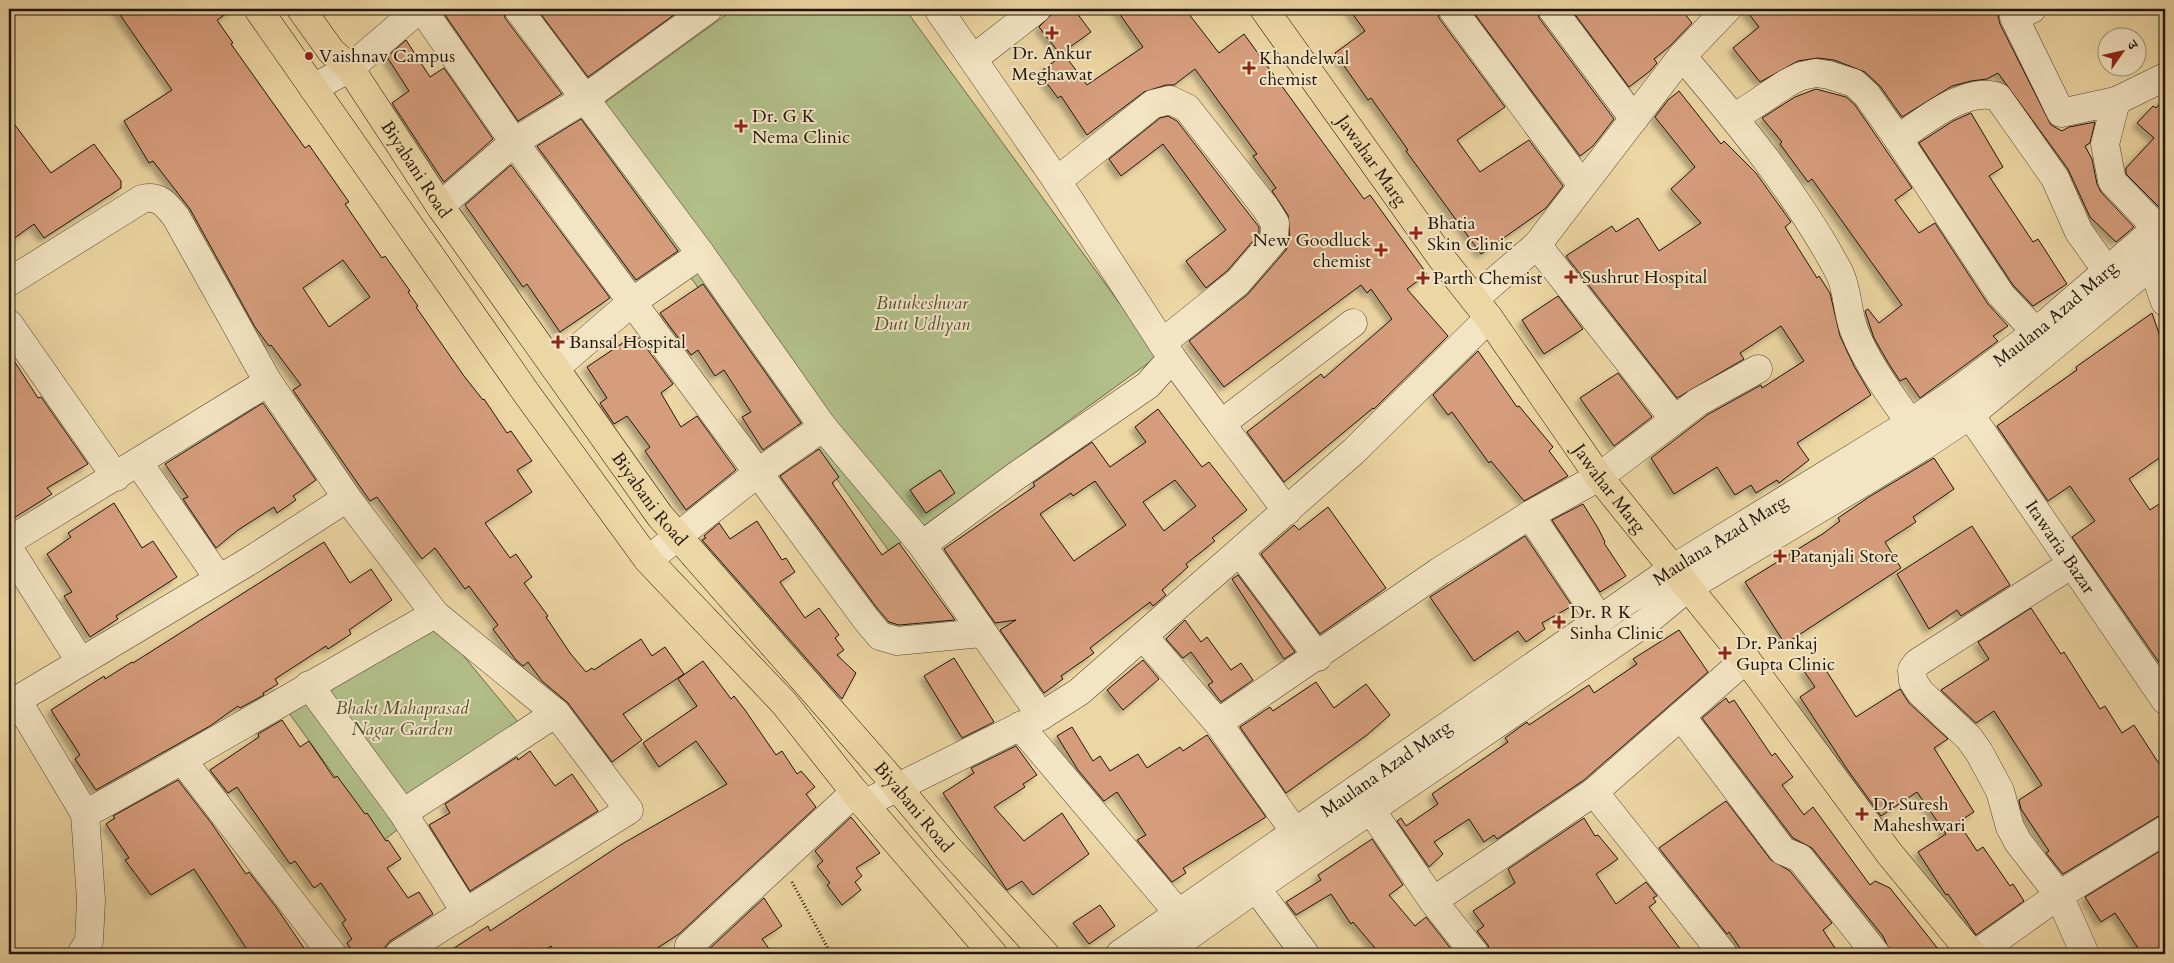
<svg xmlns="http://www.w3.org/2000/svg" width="2174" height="963" viewBox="0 0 2174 963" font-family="Cardo,'Noto Serif Devanagari',serif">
<defs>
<filter id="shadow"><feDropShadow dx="-4.5" dy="4.5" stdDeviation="2.5" flood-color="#0004"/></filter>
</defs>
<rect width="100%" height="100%" fill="#ecd6a3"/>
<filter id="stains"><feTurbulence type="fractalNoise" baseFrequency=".004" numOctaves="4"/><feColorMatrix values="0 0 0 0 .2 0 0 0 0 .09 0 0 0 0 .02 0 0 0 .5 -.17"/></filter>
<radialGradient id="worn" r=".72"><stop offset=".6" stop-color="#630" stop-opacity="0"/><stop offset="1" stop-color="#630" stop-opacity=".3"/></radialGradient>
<path fill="#b2bf89" stroke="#686a4b" d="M734 9H905L1158 356 889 551 578 122Z
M439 626 523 728 382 842 276 695Z"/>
<path fill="#d69d7b" stroke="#1e150d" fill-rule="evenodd" filter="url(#shadow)" d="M116 9H233L217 20 233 43 231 44 305 148 309 145 349 202 345 204 382 258 385 256 410 291 408 292 418 306 416 307 464 376 483 400 484 399 507 433 511 431 532 461 517 470 532 492 485 523 510 558 516 554 532 577 524 583 548 616 546 617 570 653 586 672 592 668 594 670 641 639 652 656 665 647 684 674 623 714 642 740 612 762 568 703 542 681 528 662 523 666 516 660 493 629 498 625 469 586 465 589 435 548 422 559 377 497 370 501 293 390 301 385 271 345 269 346 255 327 190 209 153 161 149 163 124 121 172 90ZM343 260 370 297 329 327 303 288Z
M447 9H503L505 18 562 94 518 121 443 12Z
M537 9H682L588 77Z
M1052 9H1074L1091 32 1060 54 1039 27 1051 15Z
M1116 9H1185L1219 53 1244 34 1364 199 1370 195 1427 274 1407 289 1448 336 1374 409 1373 408 1284 482 1247 432 1321 374 1324 378 1392 319 1371 289 1367 293 1361 285 1224 387 1189 341 1248 294 1286 250 1290 241 1288 215 1272 191 1276 188 1253 156 1257 154 1195 69 1174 85H1166L1144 92 1087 135 1061 96 1058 98 1039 73 1064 54 1087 85 1143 47Z
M1349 9H1437L1439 18 1505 107 1457 140 1480 172 1529 140 1563 186 1546 208 1481 254 1406 151 1408 150 1371 98 1368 100 1335 53 1365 31Z
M1471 9H1537L1539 18 1614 119 1593 146 1580 156Z
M1571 9H1681L1692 23 1670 46 1654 59 1657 63 1650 71 1629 87Z
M1745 9H2001L1998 16 2000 24 2051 125 2062 131 2069 127 2095 122 2090 143 2085 146 2092 159 2097 184 2101 192 2134 227 2116 242 2090 217 2068 169 1998 73 1987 79 1971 81 1952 86 1902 117 1880 86 1865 72 1834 60 1818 58 1798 61 1760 82 1733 48 1759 27Z
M406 40 430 77 444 68 493 139 444 182 392 103 409 91 387 57Z
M1816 89 1846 97 1855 105 1912 188 1895 200 1919 233 1935 223 1988 304 2008 326 1993 336 1998 341 1920 398 1906 378 1900 381 1889 364 1874 338 1865 311 1868 309 1879 323 1902 305 1812 179 1808 182 1780 144 1782 142 1762 118 1795 97Z
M1679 91 1721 144 1724 141 1756 173 1791 222 1785 227 1817 278 1819 276 1830 293 1840 336 1854 366 1871 395 1797 443 1809 460 1779 483 1777 480 1756 493 1751 485 1735 495 1717 467 1674 494 1651 458 1707 415 1761 385 1762 388 1804 361 1781 326 1740 353 1744 359 1677 398 1566 256 1612 226 1616 232 1638 218 1659 251 1701 223 1671 189 1695 167 1655 117 1668 100Z
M2165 98V205L2159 207 2126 174V168L2154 138 2137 123 2153 106 2156 108Z
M1971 113 2003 167 1989 176 2033 242 2038 239 2067 284 2033 306 2013 285 1919 143 1953 121Z
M1168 116 1177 121 1259 227V234L1227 271 1206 288 1186 261 1226 230 1163 144 1121 176 1109 159 1160 118Z
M9 117 51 173 94 144 121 181V188L44 238 34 224 9 242Z
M581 119 678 251 636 280 537 146Z
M511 165 610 298 560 332 527 284 523 287 465 205Z
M703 284 801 423 763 450 742 417 751 412 724 370 715 376 698 350 691 355 660 313Z
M1558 296 1583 329 1544 354 1522 320Z
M2152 313 2165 351V454L2129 479 2150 510 2159 504 2165 513V671L2072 537 2095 521 2070 486 2048 501 1997 426 2077 370 2076 367Z
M636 334 673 384 661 393 681 427 697 416 736 470 686 510 645 451 650 447 627 416 614 424 600 403 607 398 587 367Z
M1478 351 1517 407 1519 406 1553 447 1549 451 1568 476 1524 501 1491 461 1489 463 1452 412 1448 415 1433 395Z
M9 353 38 398 41 397 88 464 47 488 52 494 9 521Z
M1618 373 1652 417 1614 446 1580 398Z
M263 403 316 480 293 496 296 500 277 513 274 507 238 530 216 548 183 499 188 497 165 464Z
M1158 409 1202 467 1209 462 1247 510 1212 538 1215 541 1186 564 1188 567 1162 590 1166 595 1153 606 1150 602 1090 648 1094 653 1061 676 1063 679 1044 693 1000 630 1016 620 995 623 944 549 1035 486 1033 483 1092 442 1110 467 1146 442 1135 427ZM1175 480 1196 506 1164 531 1143 502ZM1095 481 1126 525 1074 561 1040 514 1071 493 1073 496Z
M819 449 839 477 832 483 882 555 899 543 955 620 899 625 889 622 877 608 780 476Z
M1934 458 1954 489 1913 517 1916 522 1885 542 1901 568 1785 644 1745 582 1824 533 1840 521 1838 518 1869 497Z
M940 470 955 493 926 513 910 490Z
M114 503 142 548 153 541 177 577 116 616 118 619 90 637 64 596 72 592 47 554 71 537 68 533Z
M1583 504 1598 528 1605 542 1604 543 1626 576 1600 592 1552 520Z
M1328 507 1386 588 1320 634 1261 554 1294 525 1299 530Z
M757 521 782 560 786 558 795 572 780 582 805 618 819 608 839 635 835 638 844 650 837 655 856 673 842 699 702 540 706 538 704 536 719 523 730 539Z
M1972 526 2010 585 1961 616 1957 610 1929 629 1897 574Z
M1525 536 1572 606 1542 623 1545 629 1526 642 1518 631 1474 661 1430 597Z
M324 542 350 583 371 569 392 600 349 630 351 634 328 649 326 646 275 679 278 684 263 693 264 695 240 708 238 706 210 726 96 790 75 759 80 755 51 710 104 676 105 679 132 662 133 663Z
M1238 575 1295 652 1284 659 1232 579Z
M2031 608 2061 654 2064 652 2100 709 2105 706 2122 733 2134 725 2165 773V814L2157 817 2063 874 2046 853 2049 851 2021 809 2019 800 2042 785 1994 711 1976 723 1941 690 1989 659 1978 642Z
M1185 620 1201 642 1207 637 1231 670 1241 663 1253 680 1221 702 1208 685 1213 682 1191 652 1183 658 1166 639Z
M1679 630 1708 672 1584 780 1497 839 1494 835 1484 842 1469 819 1434 842 1443 854 1429 867 1397 821 1401 818 1406 826 1438 804 1432 794 1508 742 1505 738 1527 722 1529 725 1589 685 1594 693 1637 664 1633 659Z
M954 658 994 722 962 738 924 676Z
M1143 660 1159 679 1123 710 1107 690Z
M703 661 731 699 734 696 745 710 776 755 782 751 797 774 801 771 815 787 806 794 816 807 679 934 648 954H556L551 946 539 954H445L488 926 490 931 622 844 727 784 696 741 659 767 643 743 697 706 678 679Z
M1820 661 1856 717 1900 689 1909 703 1948 739 1934 748 1974 812 1958 822 1977 851 1983 847 2010 886 2013 884 2024 901 1976 935 1948 894 1946 895 1918 852 1946 834 1917 792 1881 816 1847 769 1800 697 1815 687 1804 671Z
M1316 682 1334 708 1366 684 1390 715 1367 735 1286 793 1240 727 1270 707 1273 711Z
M1726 698 1729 703 1734 700 1772 756 1775 753 1793 777 1782 785 1804 815 1813 807 1870 885 1875 881 1890 888 1942 954H1891L1883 936 1812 848 1793 838 1702 718Z
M282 720 300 747 309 741 334 778 337 776 365 814 367 813 386 841 388 840 401 859 387 868 408 898 419 892 433 914 390 941 385 947 383 954H354L347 943 352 939 342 923 346 920 321 883 314 888 295 861 290 864 237 787 228 793 210 770 259 737 258 734Z
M1072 727 1093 761 1100 756 1110 771 1138 754 1147 768 1180 747 1183 751 1207 735 1266 817 1183 868 1186 873 1172 882 1137 840 1146 835 1117 792 1104 801 1078 770 1057 736Z
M1016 746 1037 775 1023 784 1025 787 994 807 1024 841 1062 813 1089 854 1033 895 1022 881 1007 890 943 793 974 773 971 768Z
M530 751 555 786 572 774 598 811 470 891 429 825 450 813 445 804 517 757 518 760Z
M178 780 212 824 246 874 249 872 276 907 308 954H250L194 869 151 895 125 860 129 858 106 824 115 818 113 816Z
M1726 801 1771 860 1790 871 1832 923 1823 930 1839 954H1744L1729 932 1727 934 1659 848Z
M851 817 880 853 856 868 862 876 855 882 861 890 842 905 827 885 830 883 817 866 823 861 815 851Z
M1584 818 1595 836 1598 835 1618 859 1596 874 1616 904 1646 882 1657 896 1653 898 1656 902 1649 907 1684 954H1490L1488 945 1477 931 1484 926 1473 911 1515 883 1508 869Z
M1372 839 1403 885 1389 895 1415 926 1426 917 1455 954H1380L1353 922 1351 924 1331 894 1296 915 1286 902 1321 880 1318 875Z
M2165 848V954H2142L2115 913 2101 922 2085 897Z
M764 898 782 926 762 939 773 954H708L706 952Z
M1100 905 1115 926 1089 944 1073 923Z"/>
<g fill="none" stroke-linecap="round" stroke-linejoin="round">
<defs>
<g id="minor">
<path d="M422 9 514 142 865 618 880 636 897 641 982 633"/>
<path d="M518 9 701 254 823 427 922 545 1041 716"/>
<path d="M1452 9 1582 185"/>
<path d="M1552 9 1634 119"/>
<path d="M2032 9 2014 17 2061 113 2116 101 2105 144 2112 181 2157 228"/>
<path d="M1682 56C1739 123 1797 193 1839 272 1848 289 1847 312 1854 330 1869 369 1897 403 1920 437"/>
<path d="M973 59 1037 9"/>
<path d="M313 88 350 68 419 9"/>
<path d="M2116 101 2165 77"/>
<path d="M1734 118 1787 83 1801 76 1816 73 1829 75 1854 83 1867 95 1898 139 2001 295 2036 332"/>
<path d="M1898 139C1923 122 1967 85 1998 97L2055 178 2079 232 2107 271"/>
<path d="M1057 181 1153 104 1170 100 1187 108 1265 207 1275 223 1274 240 1238 282 1162 343"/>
<path d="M440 206 514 142 584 99 708 9"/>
<path d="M1537 245 1674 419"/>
<path d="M2152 265 2165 302"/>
<path d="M9 282 142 199C159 195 166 204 176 217L268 382 347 498 435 614 556 713 629 810 399 954"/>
<path d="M1474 299 1537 245 1682 56 1727 9"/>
<path d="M9 324 116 477"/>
<path d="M1172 358 1221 424 1353 323"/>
<path d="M555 368 632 302 701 254"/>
<path id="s1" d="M1960 400 2165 700"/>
<path d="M1221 424 1287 511"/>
<path d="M138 462 219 579"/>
<path d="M1530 515 1600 620"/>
<path d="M9 541 268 382"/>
<path d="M922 545 1016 476 1148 385 1172 358 1057 181 938 9"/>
<path d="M9 549 80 661"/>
<path d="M1240 552 1318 657"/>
<path d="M648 560 759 472 823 427"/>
<path d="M2072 564 1917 663 1912 670 1913 681 1920 692 1969 738 1979 752 2000 791 2010 827 2018 842 2059 895 2085 954"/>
<path d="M1143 636 1218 723 1295 832"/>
<path d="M309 685 403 813 466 913"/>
<path d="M17 700 85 814 91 900 89 941 81 954"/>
<path d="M9 705 251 560 347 498"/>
<path d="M1681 716 1783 851 1800 858 1876 954"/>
<path d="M1218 723 1440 571 1530 515 1599 477 1698 402 1758 369"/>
<path d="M1020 726 1179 914"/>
<path d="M183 761 332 954"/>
<path d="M1594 792 1723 954"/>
<path d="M864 804 1041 716 1079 692 1354 451 1489 318"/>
<path d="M1371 810 1433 901 1475 954"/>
<path d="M403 813 556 713"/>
<path d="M85 814C203 750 318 680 435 614"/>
<path d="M1256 888 1305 954"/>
<path d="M1433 901 1594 792 1746 659"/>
<path d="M688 954 689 946 855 792"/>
<path id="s2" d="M1120 954 1674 568 1910 423 1955 393 2036 332 2165 221"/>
<path d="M1163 954 1256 888 1646 622 1687 588 1925 445 1970 415 2165 254"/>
<path d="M1976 954 2059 895 2165 830"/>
</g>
<g id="major">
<path d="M258 9 527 394 648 560 784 703 864 804 993 954"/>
<path id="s3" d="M301 9 331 51 350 68 440 206 660 516 883 770 947 847 1045 954"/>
<path id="s4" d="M1264 9 1443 260 1489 318 1599 477 1746 659 1889 853 1972 954"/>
</g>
</defs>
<use href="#minor" stroke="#524532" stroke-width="29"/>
<use href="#major" stroke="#1e150d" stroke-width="29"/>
<path stroke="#1e150d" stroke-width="3" stroke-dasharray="1 2.5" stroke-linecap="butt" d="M792 882 831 954"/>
<use href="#minor" stroke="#f3e4c3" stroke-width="28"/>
<use href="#major" stroke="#ecd6a3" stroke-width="28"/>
</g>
<g fill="#8f2418" stroke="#f3e4c3" stroke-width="2">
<path d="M1049.5 25.5h5v5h5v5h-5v5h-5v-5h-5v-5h5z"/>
<circle cx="309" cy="56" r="5"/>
<path d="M1246.5 60.5h5v5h5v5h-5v5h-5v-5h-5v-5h5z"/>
<path d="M738.5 118.5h5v5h5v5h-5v5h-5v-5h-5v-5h5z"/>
<path d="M1413.5 225.5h5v5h5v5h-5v5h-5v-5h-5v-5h5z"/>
<path d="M1378.5 242.5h5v5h5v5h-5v5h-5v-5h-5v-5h5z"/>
<path d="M1568.5 269.5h5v5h5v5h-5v5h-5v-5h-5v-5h5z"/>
<path d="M1420.5 270.5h5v5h5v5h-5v5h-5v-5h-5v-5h5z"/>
<path d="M555.5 334.5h5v5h5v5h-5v5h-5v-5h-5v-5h5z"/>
<path d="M1777.5 548.5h5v5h5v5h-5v5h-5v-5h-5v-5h5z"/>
<path d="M1556.5 614.5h5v5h5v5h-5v5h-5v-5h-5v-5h5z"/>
<path d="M1722.5 645.5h5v5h5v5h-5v5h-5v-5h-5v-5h5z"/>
<path d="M1859.5 806.5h5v5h5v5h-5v5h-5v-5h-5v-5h5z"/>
</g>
<g text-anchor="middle" stroke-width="4" stroke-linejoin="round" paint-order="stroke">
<g font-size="18" fill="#1e150d" stroke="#f3e4c3" text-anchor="start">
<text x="1052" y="59" text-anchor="middle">Dr. Ankur<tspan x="1052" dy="21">Meghawat</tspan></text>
<text x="319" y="62">Vaishnav Campus</text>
<text x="1259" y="64">Khandelwal<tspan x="1259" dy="21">chemist</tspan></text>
<text x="752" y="122">Dr. G K<tspan x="752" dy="21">Nema Clinic</tspan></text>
<text x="1427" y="229">Bhatia<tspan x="1427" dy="21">Skin Clinic</tspan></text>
<text x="1371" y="246" text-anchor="end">New Goodluck<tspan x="1371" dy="21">chemist</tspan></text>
<text x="1582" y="283">Sushrut Hospital</text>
<text x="1433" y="284">Parth Chemist</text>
<text x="569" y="348">Bansal Hospital</text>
<text x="1790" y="562">Patanjali Store</text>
<text x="1570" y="618">Dr. R K<tspan x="1570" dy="21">Sinha Clinic</tspan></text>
<text x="1736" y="649">Dr. Pankaj<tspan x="1736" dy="21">Gupta Clinic</tspan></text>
<text x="1873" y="810">Dr Suresh<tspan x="1873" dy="21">Maheshwari</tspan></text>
</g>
<g font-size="18" fill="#1e150d" stroke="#f3e4c3">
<text dy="6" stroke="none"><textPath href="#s4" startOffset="186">Jawahar Marg</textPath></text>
<text dy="6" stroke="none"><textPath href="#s3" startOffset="198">Biyabani Road</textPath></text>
<text dy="6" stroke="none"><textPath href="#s2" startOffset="1134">Maulana Azad Marg</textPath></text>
<text dy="6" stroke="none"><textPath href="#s4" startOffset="591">Jawahar Marg</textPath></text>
<text dy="6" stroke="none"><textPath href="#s3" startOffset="602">Biyabani Road</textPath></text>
<text dy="6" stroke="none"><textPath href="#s2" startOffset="729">Maulana Azad Marg</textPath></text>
<text dy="6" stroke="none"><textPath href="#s1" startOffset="178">Itawaria Bazar</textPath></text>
<text dy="6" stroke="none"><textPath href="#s2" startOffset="324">Maulana Azad Marg</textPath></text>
<text dy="6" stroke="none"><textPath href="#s3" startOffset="1008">Biyabani Road</textPath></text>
</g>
<g font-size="18" font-style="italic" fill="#525038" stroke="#f3e4c3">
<text x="922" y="309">Butukeshwar<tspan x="922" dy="21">Dutt Udhyan</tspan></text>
<text x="402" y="714">Bhakt Mahaprasad<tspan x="402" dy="21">Nagar Garden</tspan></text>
</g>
</g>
<rect width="2174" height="963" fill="none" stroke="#ecd6a3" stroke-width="30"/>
<rect x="10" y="10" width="2154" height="943" fill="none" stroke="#1e150d" stroke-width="2.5"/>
<rect x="15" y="15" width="2144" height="933" fill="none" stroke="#1e150d"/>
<g transform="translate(2122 52) rotate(56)"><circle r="24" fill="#f3e4c3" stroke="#9e917a"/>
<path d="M0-4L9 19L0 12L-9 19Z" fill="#8f2418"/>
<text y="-8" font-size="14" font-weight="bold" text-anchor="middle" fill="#1e150d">उ</text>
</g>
<rect width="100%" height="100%" filter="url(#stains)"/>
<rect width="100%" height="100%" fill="url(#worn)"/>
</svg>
